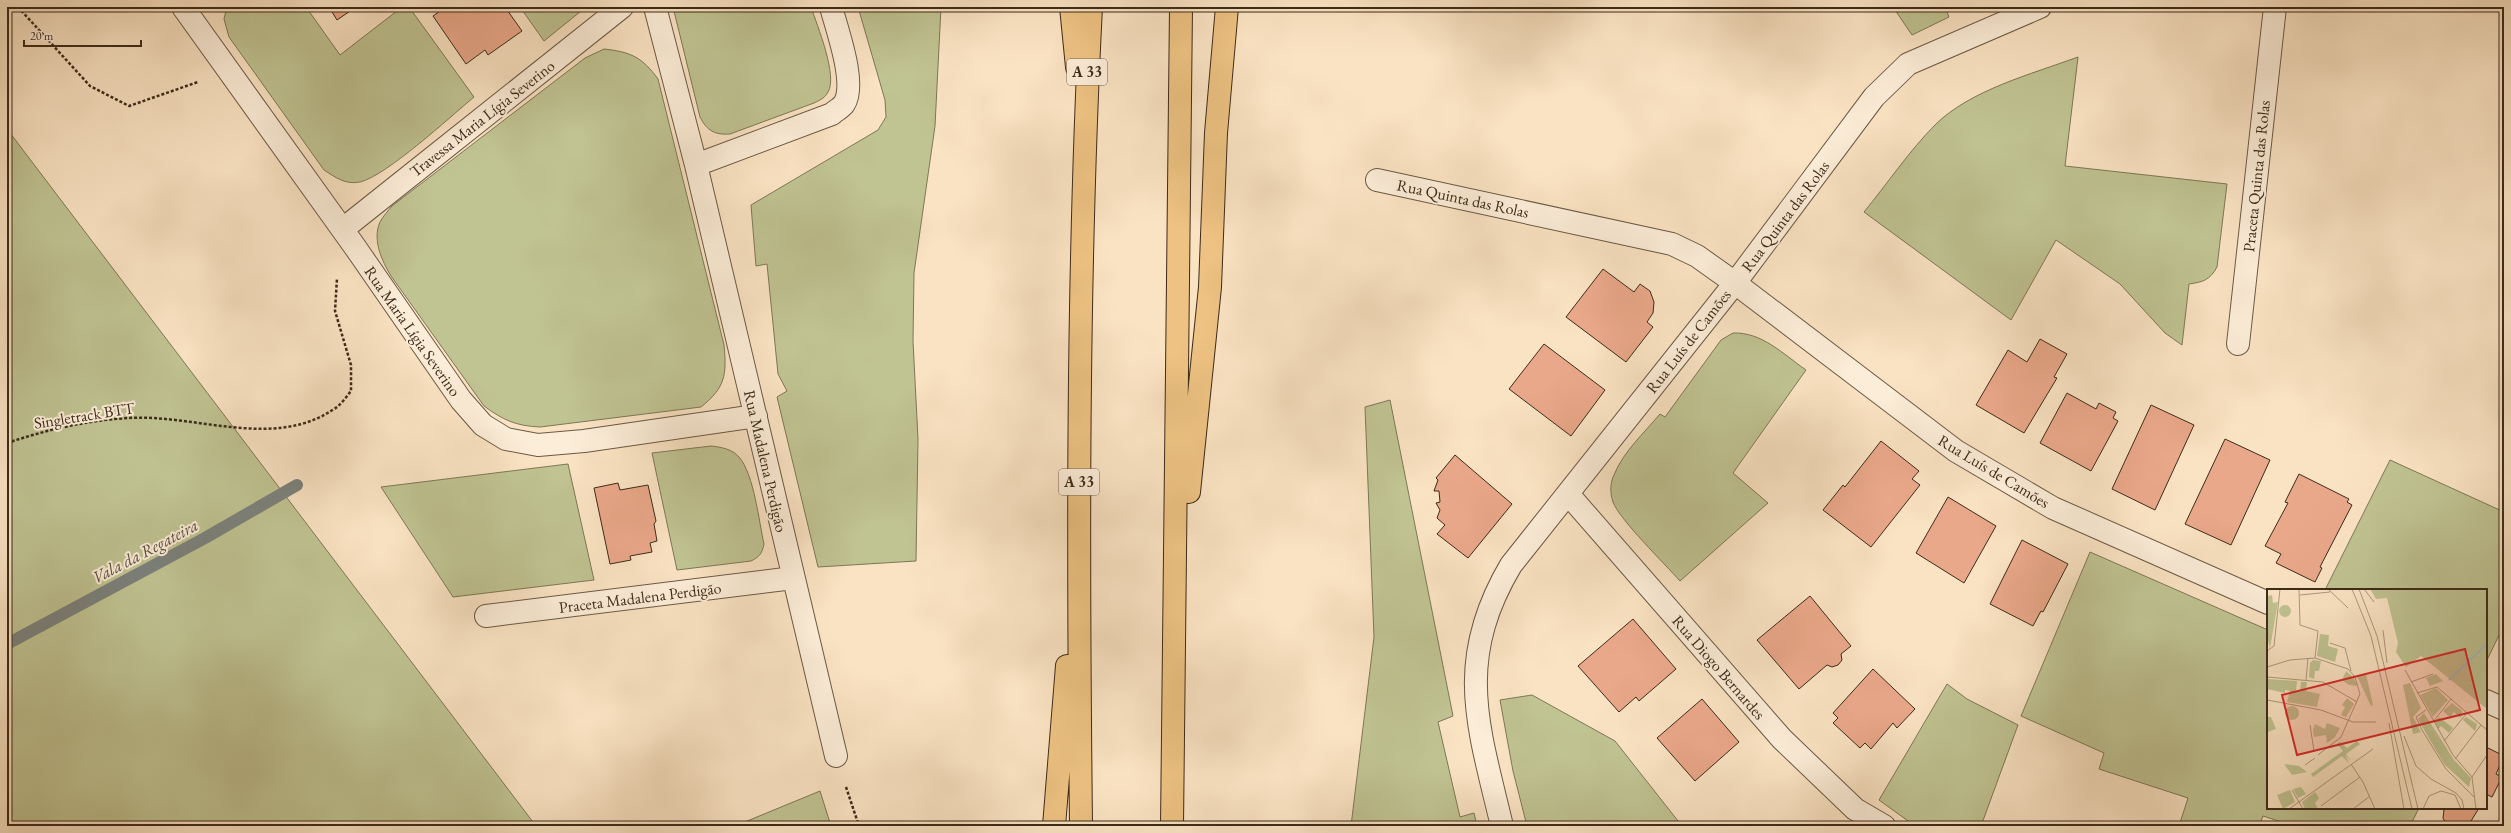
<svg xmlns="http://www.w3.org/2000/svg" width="2511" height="833" viewBox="0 0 2511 833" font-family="'EB Garamond',serif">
<rect width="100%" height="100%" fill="#fae3c3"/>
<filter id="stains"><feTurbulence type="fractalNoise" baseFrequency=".005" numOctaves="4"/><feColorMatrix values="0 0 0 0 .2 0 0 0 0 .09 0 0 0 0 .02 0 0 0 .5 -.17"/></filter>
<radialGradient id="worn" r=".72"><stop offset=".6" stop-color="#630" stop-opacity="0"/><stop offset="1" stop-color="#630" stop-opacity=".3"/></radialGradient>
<path fill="#c0c392" stroke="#7e7756" d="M227 7H306L340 55 402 7H409L474 97C450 117 386 176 360 182 345 185 335 177 324 170L229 37 224 19Z
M520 7H586L544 41Z
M673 7H811C817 25 838 76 828 92 825 98 820 100 814 103L730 134C715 135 707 131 700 117Z
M858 7H941L935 126 914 273 913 341 918 439 916 561 818 567 777 397 787 391 778 374 767 264 756 266 751 205 878 130 886 117 885 100Z
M1893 7H1945L1949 17 1912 35Z
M604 49C631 52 642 57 658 79L724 345C727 375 725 388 701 407L540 427C516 426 503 420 484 406L391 276C382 261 372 240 380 222 383 216 388 211 392 206L585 58Z
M2078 57 2065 166 2227 184 2217 267C2210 280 2203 282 2189 284L2182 345 2165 333 2120 284 2056 240 2011 320 1864 212C1887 184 1910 150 1935 125 1970 90 2032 74 2078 57Z
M7 129 536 826H7Z
M1733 333C1762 332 1783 354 1806 370L1733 473 1768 503 1680 581C1665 564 1619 519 1613 502 1610 493 1610 483 1614 475 1623 452 1645 432 1660 414L1665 417 1721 340Z
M1390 400 1453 716 1438 722 1460 817 1474 813 1477 826H1351L1374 637 1365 407Z
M711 446C721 447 732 449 739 457 754 474 759 522 764 544 762 554 759 557 751 561L677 570 652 453Z
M2390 460 2504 512V625L2486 662V590H2325Z
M568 464 594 580 453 597 381 487Z
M2090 552 2268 630V808H2419L2410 826H2294L2263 816 2259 826H2179L2188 798 2099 769 2104 753 2021 716Z
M1947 684 1967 699 2018 725 1981 826H1915L1879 800Z
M1532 695 1615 741 1682 826H1527L1513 771 1500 700Z
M820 791 831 826H735Z"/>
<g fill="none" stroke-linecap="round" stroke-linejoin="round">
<path stroke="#7b817c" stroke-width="12" d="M7 644 205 538 297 485"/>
</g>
<path fill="#eaa88a" stroke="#3d2b19" d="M329 7H356L337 20Z
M446 7H505L522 31 488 55 485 50 466 64 433 16Z
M1603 269 1634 292 1640 284 1650 291 1654 302 1653 313 1647 322 1653 327 1626 362 1566 317Z
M2040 339 2067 354 2054 377 2057 378 2024 433 1976 405 2008 350 2027 362Z
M1544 344 1605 390 1571 436 1509 389Z
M2067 393 2096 409 2099 403 2116 412 2113 418 2118 421 2091 471 2040 443Z
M2151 405 2194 425 2155 510 2112 489Z
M2225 439 2270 460 2231 545 2185 524Z
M1881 441 1919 471 1912 479 1920 485 1871 547 1823 510 1843 485 1845 487Z
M1455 455 1512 504 1468 558 1437 534 1445 525 1437 518 1440 510 1436 503 1440 502 1439 491H1434L1438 480 1436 478Z
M2299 474 2349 499 2347 502 2352 505 2320 567 2322 568 2315 582 2276 563 2281 554 2265 546 2288 503 2285 502Z
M618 483 620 490 648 485 656 521 654 524 657 541 650 543 652 552 630 556 631 560 610 564 594 488Z
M1948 497 1996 526 1964 583 1916 553Z
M2022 540 2068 564 2043 612 2041 611 2033 626 1990 604Z
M1810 596 1851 646 1841 654 1842 660 1838 665 1832 667 1827 665 1799 689 1757 640Z
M1633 619 1676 669 1639 701 1636 697 1619 712 1578 666Z
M1873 669 1915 709 1897 728 1893 723 1871 749 1865 743 1860 748 1833 723 1838 718 1833 713Z
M1702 699 1739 742 1695 781 1657 738Z
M2486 747 2504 756 2496 774 2502 777 2492 797 2486 794Z
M2439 808H2479L2468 826H2447L2443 818 2444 810Z
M2504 809V822L2499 819Z"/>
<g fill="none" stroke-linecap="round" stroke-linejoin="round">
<defs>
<path id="minor" d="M183 7 355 247 461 400 483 425 506 439 538 445 584 441 756 416
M655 7 696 165 836 756
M696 165 832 114C835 111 841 108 844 104 857 84 837 30 831 7
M1377 180 1672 244 1697 256 1735 283 1956 451 2053 508 2268 603
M343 229 622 7
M2238 344 2275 7
M1568 494 1782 739 1855 809 1884 826
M486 616 793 578
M2486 701 2504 709
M1502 826C1478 725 1454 661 1511 565L1735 283 1874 97 1908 64 2040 7"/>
<path id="highway" d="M1071 7 1077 67
M1189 492 1210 287 1216 133 1227 7
M1054 826 1067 666
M1081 826C1078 553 1077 280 1091 7
M1172 826 1181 7"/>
</defs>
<use href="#minor" stroke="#6c5944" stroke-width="24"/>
<use href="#highway" stroke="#3d2b19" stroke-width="24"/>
<path stroke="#3d2b19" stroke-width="2.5" stroke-dasharray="3 2" stroke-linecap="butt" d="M18 7 90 86 129 106 198 82
M7 443C46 430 88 420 129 418 196 414 274 450 334 409 341 405 346 397 351 391V365L335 311 337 278
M846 787 859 826"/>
<use href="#minor" stroke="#fcedd8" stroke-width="22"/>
<use href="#highway" stroke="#edc282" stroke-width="22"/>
</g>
<g text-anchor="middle" stroke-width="4" stroke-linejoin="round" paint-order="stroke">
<g fill="#fcedd8" stroke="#766552" stroke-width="1">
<rect x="1067" y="59" width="40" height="26" rx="3"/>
<rect x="1059" y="469" width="40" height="26" rx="3"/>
</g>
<g font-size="15" font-weight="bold" fill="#3d2b19">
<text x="1087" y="77">A 33</text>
<text x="1079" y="487">A 33</text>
</g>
<g font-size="16" fill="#3d2b19" stroke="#fcedd8">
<text transform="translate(482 118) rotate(-38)" y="6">Travessa Maria Lígia Severino</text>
<text transform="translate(2256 176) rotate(-84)" y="6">Praceta Quinta das Rolas</text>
<text transform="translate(1463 198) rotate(12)" y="6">Rua Quinta das Rolas</text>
<text transform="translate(1785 216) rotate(-53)" y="6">Rua Quinta das Rolas</text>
<text transform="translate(413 331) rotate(55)" y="6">Rua Maria Lígia Severino</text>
<text transform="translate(1688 341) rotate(-52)" y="6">Rua Luís de Camões</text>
<text transform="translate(84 415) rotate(-9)" y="6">Singletrack BTT</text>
<text transform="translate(766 461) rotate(77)" y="6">Rua Madalena Perdigão</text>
<text transform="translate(1994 471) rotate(31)" y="6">Rua Luís de Camões</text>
<text transform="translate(640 597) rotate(-7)" y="6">Praceta Madalena Perdigão</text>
<text transform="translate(1719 667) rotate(49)" y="6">Rua Diogo Bernardes</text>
</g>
<g font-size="17" font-style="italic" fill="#574f42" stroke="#fcedd8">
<text transform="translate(145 551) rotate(-28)" y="6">Vala da Regateira</text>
</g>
</g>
<g transform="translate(2267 589)">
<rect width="220" height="220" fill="#fae3c3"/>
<path d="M103 0H220V120L154 67 139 78 129 63 131 54 120 9 109 10ZM5 6 6 14 11 13 3 59 0 48V7ZM12 22a6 6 0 1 1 12 0a6 6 0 1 1-12 0ZM53 45 62 46 61 57 71 60 68 73 50 67ZM46 71 54 72 52 82H48L47 90 42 88 43 74ZM79 82 86 88 91 97 82 96 75 91ZM99 85 106 116 104 117 90 87ZM169 85 176 92 163 97 159 89ZM0 90 30 92 29 102H33L34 93H40L39 102 53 105 50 118 20 113 23 102 18 101V104L0 100ZM143 94 154 119 146 128 154 143 146 145 136 96ZM169 99 181 111 166 128 153 106ZM80 109 87 115 79 128 74 126 78 118 75 116ZM185 114 195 122 194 129 187 123 183 128 176 122ZM18 124a7 7 0 1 1 14 0a7 7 0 1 1-14 0ZM157 124 187 171 204 189 202 198 177 175 151 130ZM0 128H4L9 140 0 143ZM172 128 186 139 182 144 174 137 171 140 168 133ZM199 128 210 135 208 142 196 131ZM60 134 73 139 68 148 60 154 59 146 47 148 46 141 48 135 58 140ZM90 152 93 155 79 165 84 172 78 166 82 174 75 167 46 188 44 185 76 162 70 155 73 153 80 159ZM17 175 32 177 40 183 25 186ZM34 198 39 205 31 209 26 200ZM23 201 28 213 16 220 10 206ZM48 203 52 209 48 214 51 220H38L35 213Z" fill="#c0c392"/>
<path fill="none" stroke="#a4bbbe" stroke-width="2" d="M182 91 220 55"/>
<path fill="none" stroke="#ae997f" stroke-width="1" d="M32 0 33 36 51 42 48 69M61 0 81 19M85 0 104 47 145 220M92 0 110 47 151 220M97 0 107 13M33 6 63 3M116 41 120 74M63 54 78 59 84 82M0 62 7 57 13 0M0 78 23 71 48 69 81 80 88 88 93 105 74 148 51 166M138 81 186 166 205 188 209 220M0 88 56 93 90 113M39 91 41 69M144 93 166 85M150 104 170 98 220 141M0 111 54 121 86 133H109M159 121 149 128 155 141 179 180 207 208M166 133 184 110M122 134 137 220M43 136 47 162M137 147 149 177 164 190 189 204 195 211 197 220M177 152 200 124M188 170 214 136M84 175 96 193 108 220M38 176 48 169M205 188 220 166M25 201 36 220M54 217 93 188M22 220 106 160M86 220 103 207M156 220 162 207 174 202 188 206 194 220"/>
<path fill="#d62828" fill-opacity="0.15" stroke="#d62828" stroke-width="2" d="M198 60 213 121 30 166 15 106Z"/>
<rect width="220" height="220" fill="none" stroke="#3d2b19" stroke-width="2"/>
</g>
<rect width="2511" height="833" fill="none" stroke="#fae3c3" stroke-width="24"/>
<rect x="8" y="8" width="2495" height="817" fill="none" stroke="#3d2b19" stroke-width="2"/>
<rect x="12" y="12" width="2487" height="809" fill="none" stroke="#3d2b19"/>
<path d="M24 40v6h117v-6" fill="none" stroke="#3d2b19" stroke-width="2"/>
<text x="30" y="40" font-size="12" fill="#3d2b19" stroke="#fcedd8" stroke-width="3" paint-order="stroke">20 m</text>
<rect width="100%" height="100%" filter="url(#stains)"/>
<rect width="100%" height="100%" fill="url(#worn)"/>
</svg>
